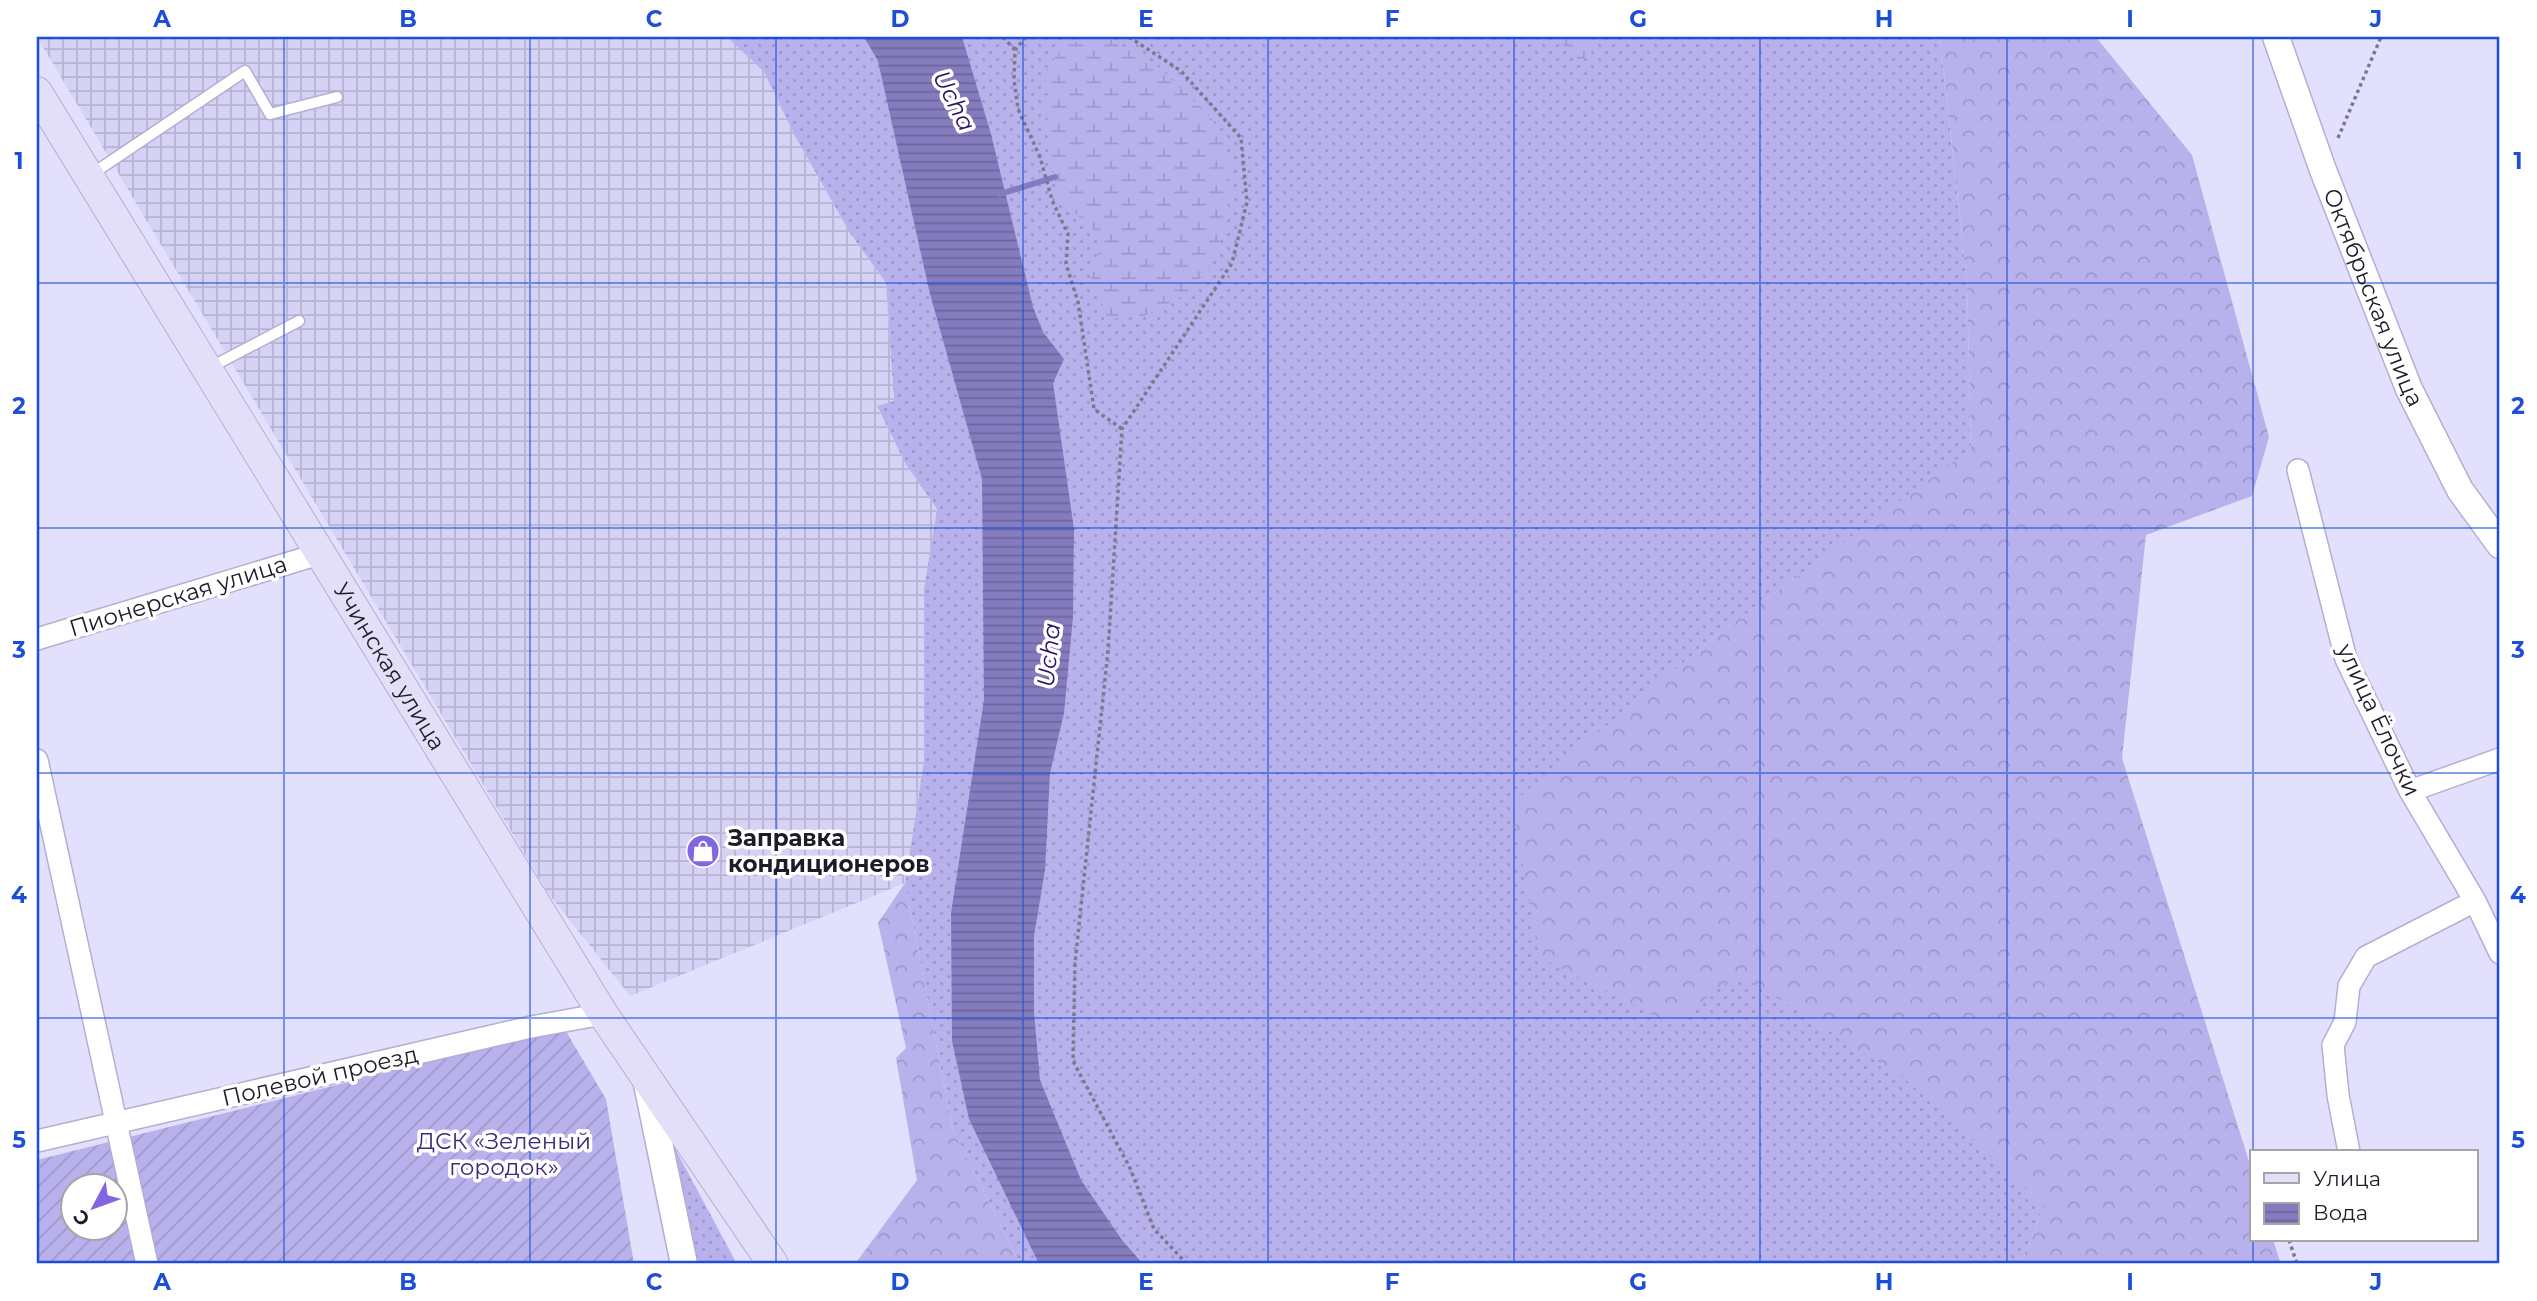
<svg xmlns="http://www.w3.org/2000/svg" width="2537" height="1301" viewBox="0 0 2537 1301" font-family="Montserrat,sans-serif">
<defs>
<pattern id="industrial-grid" width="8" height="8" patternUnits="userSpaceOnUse" patternTransform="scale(1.75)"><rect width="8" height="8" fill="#d5d2f5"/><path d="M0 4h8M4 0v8" fill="none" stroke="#b6b4d2"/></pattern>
<pattern id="grass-dots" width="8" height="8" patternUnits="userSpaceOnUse" patternTransform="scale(1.75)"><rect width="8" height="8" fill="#b8b1ec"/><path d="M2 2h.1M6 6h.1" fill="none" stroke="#9e98ca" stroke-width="1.8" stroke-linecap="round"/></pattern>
<pattern id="forest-crowns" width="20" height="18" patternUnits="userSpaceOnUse" patternTransform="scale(1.75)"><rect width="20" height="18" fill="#b8b1ec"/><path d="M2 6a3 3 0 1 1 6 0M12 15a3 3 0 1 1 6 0" fill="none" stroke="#9e98ca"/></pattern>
<pattern id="wetland-marsh" width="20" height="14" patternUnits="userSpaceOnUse" patternTransform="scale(1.75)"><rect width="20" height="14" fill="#b8b1ec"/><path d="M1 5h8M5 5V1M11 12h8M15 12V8" fill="none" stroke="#9e98ca"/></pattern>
<pattern id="garden-furrows" width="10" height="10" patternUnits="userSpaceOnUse" patternTransform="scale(1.75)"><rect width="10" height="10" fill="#b8b1ec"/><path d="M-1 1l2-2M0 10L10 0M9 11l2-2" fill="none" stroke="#9e98ca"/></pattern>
<pattern id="water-rules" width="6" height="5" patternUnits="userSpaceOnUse" patternTransform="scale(1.75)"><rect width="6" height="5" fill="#857cbf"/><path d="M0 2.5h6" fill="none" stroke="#6c659b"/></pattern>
</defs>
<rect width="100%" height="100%" fill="#e3e0fd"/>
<path fill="url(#industrial-grid)" d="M37 37H727L764 71 795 136 850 233 886 283 894 402 877 407 905 463 937 509 924 589V761L905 883 630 996 548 893Z"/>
<path fill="url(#grass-dots)" d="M727 37H1940L1967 282 1971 450 1715 637 1512 804 1670 1024 1739 973 1906 1079 2044 1205 2021 1264H1020L953 1131 905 883 924 761V589L937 509 905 463 877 406 894 401 886 283 850 233 795 136 764 72Z
M672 1143 737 1264H698Z"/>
<path fill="url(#forest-crowns)" d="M1940 37H2096L2192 155 2269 437 2252 496 2146 535 2122 758 2252 1171V1240H2273L2281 1264H2021L2044 1205 1905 1079 1739 974 1671 1024 1539 957 1512 803 1715 637 1971 449 1967 282Z
M905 883 953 1131 1020 1264H855L917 1180 896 1058 906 1048 878 923Z"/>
<path fill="url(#wetland-marsh)" d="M1094 37H1107L1160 68 1213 120 1230 162 1229 216 1209 269 1184 295 1144 316 1108 319 1091 277 1102 238 1057 196 1043 107 1047 67 1066 45Z
M1554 37H1591L1594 50 1581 61Z"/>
<path fill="url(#garden-furrows)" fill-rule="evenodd" d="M564 1028 606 1099 634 1264H37V1160ZM74 1186H116V1228H74Z"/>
<path fill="url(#water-rules)" d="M864 37H962L991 134 1033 307 1043 332 1064 359 1053 383 1074 529 1073 617 1064 713 1050 773 1045 870 1034 936V1012L1040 1080 1081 1180 1122 1240 1143 1264H1039L969 1119 952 1041 951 913 984 700 982 479 930 294 878 61Z"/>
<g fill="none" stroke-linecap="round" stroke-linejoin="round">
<path stroke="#857cbf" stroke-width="6" d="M1000 194 1055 177"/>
<defs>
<path id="service" d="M92 174 245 71 270 114 337 97
M209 368 299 321"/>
<path id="minor" d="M2298 470 2346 659 2410 791 2475 901 2500 953
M37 639 319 554
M37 760 147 1264
M2410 791 2500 759
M37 1141 531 1027 603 1014
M2349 1152 2338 1095 2333 1045 2345 1022 2349 986 2366 957 2475 901"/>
<g id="tertiary">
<path id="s1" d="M2276 37 2323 170 2409 389 2460 490 2500 545"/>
<path d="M646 1079 684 1264"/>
</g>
<g id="secondary">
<path id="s2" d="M37 92 603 1014 773 1264"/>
</g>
</defs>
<use href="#service" stroke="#b2afd2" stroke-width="13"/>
<use href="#minor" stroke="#b2afd2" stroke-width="24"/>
<use href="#tertiary" stroke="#b2afd2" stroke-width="29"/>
<use href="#secondary" stroke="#b2afd2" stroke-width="32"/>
<path stroke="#7b798e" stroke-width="3.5" stroke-dasharray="3.5 3.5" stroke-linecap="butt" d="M1003 37 1015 50
M1026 37 1015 50 1014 79 1018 109 1040 157 1052 200 1068 234 1066 264 1078 302 1094 409 1122 429
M1129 37 1181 71 1241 138 1247 202 1232 263 1122 429 1108 651 1075 963 1073 1061 1130 1168 1154 1229 1187 1264
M2338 138 2381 37
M2289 1240 2297 1264"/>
<use href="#service" stroke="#fff" stroke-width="10"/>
<use href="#minor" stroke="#fff" stroke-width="21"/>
<use href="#tertiary" stroke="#fff" stroke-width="26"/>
<use href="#secondary" stroke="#e3dff8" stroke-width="30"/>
</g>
<path fill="none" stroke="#1d4ed8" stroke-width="2" stroke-opacity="0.55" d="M284 37V1264M530 37V1264M776 37V1264M1023 37V1264M1268 37V1264M1514 37V1264M1760 37V1264M2007 37V1264M2253 37V1152M37 283H2500M37 528H2500M37 773H2500M37 1018H2500M2253 1240V1264"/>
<defs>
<symbol id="shop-disc" viewBox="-11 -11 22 22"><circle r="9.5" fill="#8066e1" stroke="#fff"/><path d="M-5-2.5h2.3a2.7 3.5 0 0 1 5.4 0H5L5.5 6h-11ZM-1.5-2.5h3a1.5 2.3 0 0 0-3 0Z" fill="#fff"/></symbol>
</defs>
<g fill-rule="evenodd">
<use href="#shop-disc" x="684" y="832" width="38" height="38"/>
</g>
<g text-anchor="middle" stroke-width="7" stroke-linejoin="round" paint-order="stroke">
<g font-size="23" fill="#1d1b28" stroke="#fff">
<text dy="8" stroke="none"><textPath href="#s1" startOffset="278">Октябрьская улица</textPath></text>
<text transform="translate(178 596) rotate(-17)" y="8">Пионерская улица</text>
<text dy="8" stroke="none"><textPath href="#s2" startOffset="674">Учинская улица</textPath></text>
<text transform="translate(2379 720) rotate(65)" y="8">улица Ёлочки</text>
<text transform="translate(320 1076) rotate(-13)" y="8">Полевой проезд</text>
</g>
<g font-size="23" font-weight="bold" fill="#1d1b28" stroke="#fff" text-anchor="start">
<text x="728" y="846">Заправка<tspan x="728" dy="26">кондиционеров</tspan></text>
</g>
<g font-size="23" fill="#3e2a7a" stroke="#fff">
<text x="504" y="1149">ДСК «Зеленый<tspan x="504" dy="26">городок»</tspan></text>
</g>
<g font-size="24" font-style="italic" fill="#2d1465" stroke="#fff">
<text transform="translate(954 101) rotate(63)" y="8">Ucha</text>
<text transform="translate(1049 655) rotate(-84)" y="8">Ucha</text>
</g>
</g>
<rect width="2537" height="1301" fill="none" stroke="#ffffff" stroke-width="77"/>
<rect x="2250" y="1150" width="228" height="91" fill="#ffffff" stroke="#a5a4a9" stroke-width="2"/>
<rect x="2264" y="1173" width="35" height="10" fill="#e3dff8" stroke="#a5a4a9" stroke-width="2"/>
<text x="2313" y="1186" font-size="21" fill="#1d1b28">Улица</text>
<rect x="2264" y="1203" width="35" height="21" fill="url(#water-rules)" stroke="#a5a4a9" stroke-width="2"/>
<text x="2313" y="1220" font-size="21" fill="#1d1b28">Вода</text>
<g transform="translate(94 1207) rotate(229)"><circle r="33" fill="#ffffff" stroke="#a5a4a9" stroke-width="2"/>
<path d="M0-5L12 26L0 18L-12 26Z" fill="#8066e1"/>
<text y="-10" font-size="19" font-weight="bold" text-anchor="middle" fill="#1d1b28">С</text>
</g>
<rect x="38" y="38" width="2460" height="1224" fill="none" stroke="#1d4ed8" stroke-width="2.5"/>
<g font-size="23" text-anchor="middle" font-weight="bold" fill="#1d4ed8">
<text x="162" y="27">A</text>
<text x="408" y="27">B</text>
<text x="654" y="27">C</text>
<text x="900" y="27">D</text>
<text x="1146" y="27">E</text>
<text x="1392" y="27">F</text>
<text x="1638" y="27">G</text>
<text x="1884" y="27">H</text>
<text x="2130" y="27">I</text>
<text x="2376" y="27">J</text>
<text x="19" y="169">1</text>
<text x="2518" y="169">1</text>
<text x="19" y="414">2</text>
<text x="2518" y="414">2</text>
<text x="19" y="658">3</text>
<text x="2518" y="658">3</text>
<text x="19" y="903">4</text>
<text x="2518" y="903">4</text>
<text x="19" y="1148">5</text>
<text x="2518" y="1148">5</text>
<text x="162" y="1290">A</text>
<text x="408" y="1290">B</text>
<text x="654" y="1290">C</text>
<text x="900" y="1290">D</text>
<text x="1146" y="1290">E</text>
<text x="1392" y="1290">F</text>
<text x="1638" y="1290">G</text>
<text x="1884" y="1290">H</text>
<text x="2130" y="1290">I</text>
<text x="2376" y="1290">J</text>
</g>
</svg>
